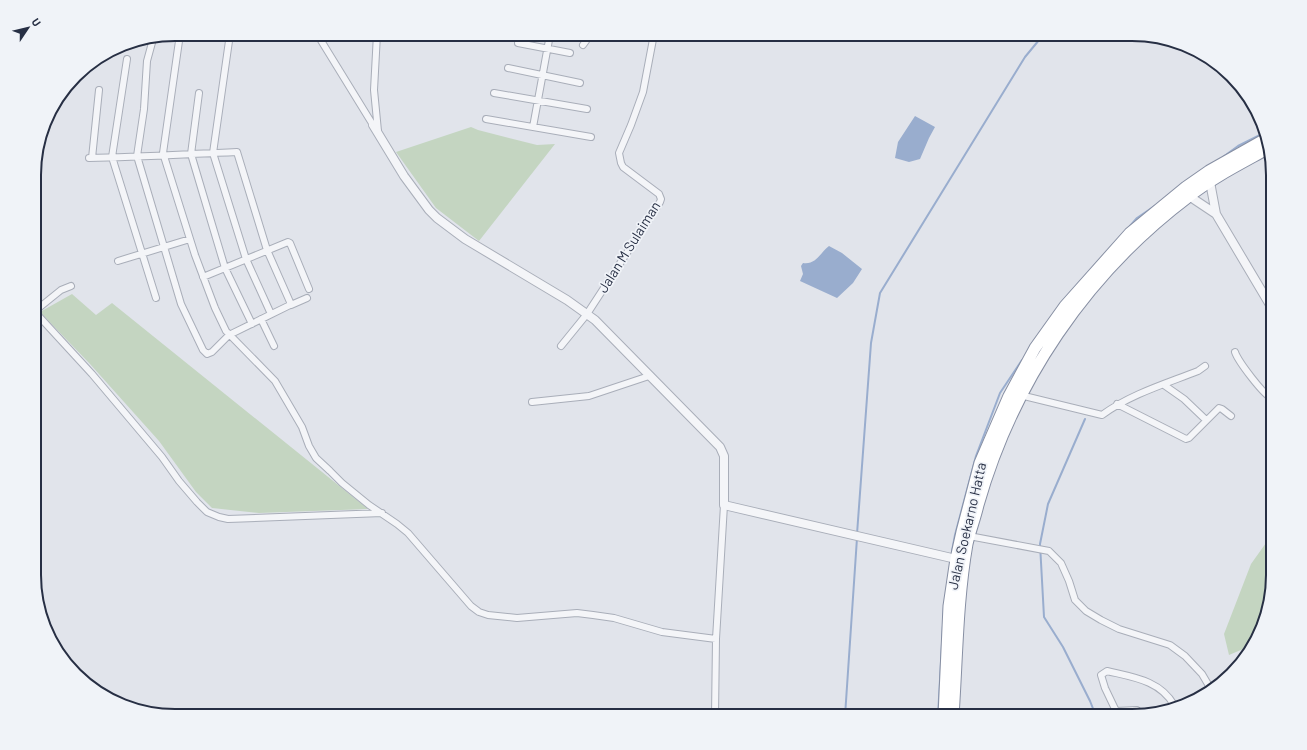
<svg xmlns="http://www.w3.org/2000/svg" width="1307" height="750" viewBox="0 0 1307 750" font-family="Barlow,sans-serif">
<rect width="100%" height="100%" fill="#e1e4eb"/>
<path fill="#c4d5c1" d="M471 127 478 130 537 145 555 144 479 241 436 208 396 152Z
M72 294 96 315 112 303 368 509 259 513 212 508 196 492 159 441 90 364 40 312Z
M1273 533V584L1255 644 1229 655 1224 634 1251 564Z"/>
<path fill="#99adce" d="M915 116 935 127 929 138 920 159 909 162 895 158 898 142Z
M829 246 842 253 862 269 853 283 837 298 800 281 803 274 801 266 803 263C816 265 820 253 829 246Z"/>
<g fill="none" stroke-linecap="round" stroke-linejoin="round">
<path stroke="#99adce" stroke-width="2" d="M1223 157 1238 146 1262 134
M1130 226 1137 218 1156 205
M1085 419 1048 504 1040 544 1044 617 1063 647 1090 701 1096 716
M857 534 871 343 880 293 1025 57 1044 34
M952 551 955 535 976 456 1000 393 1022 360
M845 716 857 538
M938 716 944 607"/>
<defs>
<path id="minor" d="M180 34 163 153 195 255 215 308 226 331 275 381 302 427 309 446 316 458 330 471 342 483 369 505 397 524 408 533 471 606 479 612 488 615 517 618 577 613 593 615 614 618 662 632 716 639
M230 34 213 153 246 259 271 314
M317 34 373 125
M377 34 374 90 378 131
M518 43 570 53
M583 45 591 34
M127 59 112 157 156 298
M508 68 580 83
M199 93 191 154 225 268 252 324
M494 93 587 109
M486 119 591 137
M533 127 549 40 556 34
M89 158C139 157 188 154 237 152L267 250 290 302V305L229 335 212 352 207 354 203 350 181 304 137 156 144 109 147 61 153 39
M92 158 99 90
M118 261 190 239
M203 277 288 242 290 243 309 289
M291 305 307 298
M35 311 61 290 71 286
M35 312 92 374 162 457 179 481 197 502 207 512 219 517 228 519 382 513
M261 319 274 346
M561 346 587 314 660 202 661 199 659 194 623 167 621 163 619 153 631 125 643 92 654 34
M1235 352C1238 361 1264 396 1273 399
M1164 385 1184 399 1206 420
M1020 395 1102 415C1131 394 1165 384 1198 371L1205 366
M532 402 589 396 649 376
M1117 404 1186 439 1189 438 1219 408 1222 409 1231 416
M969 536 1049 551 1061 563 1069 581 1075 600 1086 611 1101 620 1119 629 1170 645 1185 656 1202 674 1212 691
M1116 711 1137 710 1143 715
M715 716 716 639 724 505
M1117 716 1116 711 1105 688 1101 675 1107 671C1132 677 1160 680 1174 705"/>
<path id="tertiary" d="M373 125 404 176 429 210 437 218 465 239 567 300 595 320 720 447 724 456V505L956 559
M1210 182 1216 214
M1189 196 1216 214 1273 310"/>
<path id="trunk" d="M944 716 949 606 956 559 962 532 980 463 1009 396 1035 348 1065 306 1130 233 1186 187 1209 171 1264 140
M953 716C957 659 957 601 967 544 970 531 975 518 978 505 1013 382 1086 274 1188 197 1212 178 1240 164 1267 149"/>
</defs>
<use href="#minor" stroke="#a9aeb9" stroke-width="8"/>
<use href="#tertiary" stroke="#a9aeb9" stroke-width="10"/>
<use href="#trunk" stroke="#878fa3" stroke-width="13"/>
<use href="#minor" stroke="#f4f5f8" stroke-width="6"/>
<use href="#tertiary" stroke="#f4f5f8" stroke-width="8"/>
<use href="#trunk" stroke="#fff" stroke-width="11"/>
</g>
<g text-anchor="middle" stroke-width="3.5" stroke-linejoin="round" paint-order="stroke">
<g font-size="14" fill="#272f44" stroke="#f0f3f8">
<text transform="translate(629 247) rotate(-58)" y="5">Jalan M Sulaiman</text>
<text transform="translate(967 526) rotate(-77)" y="5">Jalan Soekarno Hatta</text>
</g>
</g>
<path d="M0 0H1307V750H0ZM175 41H1132A134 134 0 0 1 1266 175V575A134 134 0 0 1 1132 709H175A134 134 0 0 1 41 575V175A134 134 0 0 1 175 41Z" fill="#f0f3f8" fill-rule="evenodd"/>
<path fill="none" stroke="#272f44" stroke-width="2" d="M175 41H1132A134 134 0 0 1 1266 175V575A134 134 0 0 1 1132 709H175A134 134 0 0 1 41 575V175A134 134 0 0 1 175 41Z"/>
<g transform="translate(28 28) rotate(55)" stroke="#f0f3f8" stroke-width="3" paint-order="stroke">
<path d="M0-3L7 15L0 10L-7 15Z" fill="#272f44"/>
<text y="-6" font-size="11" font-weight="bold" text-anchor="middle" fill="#272f44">U</text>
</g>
</svg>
